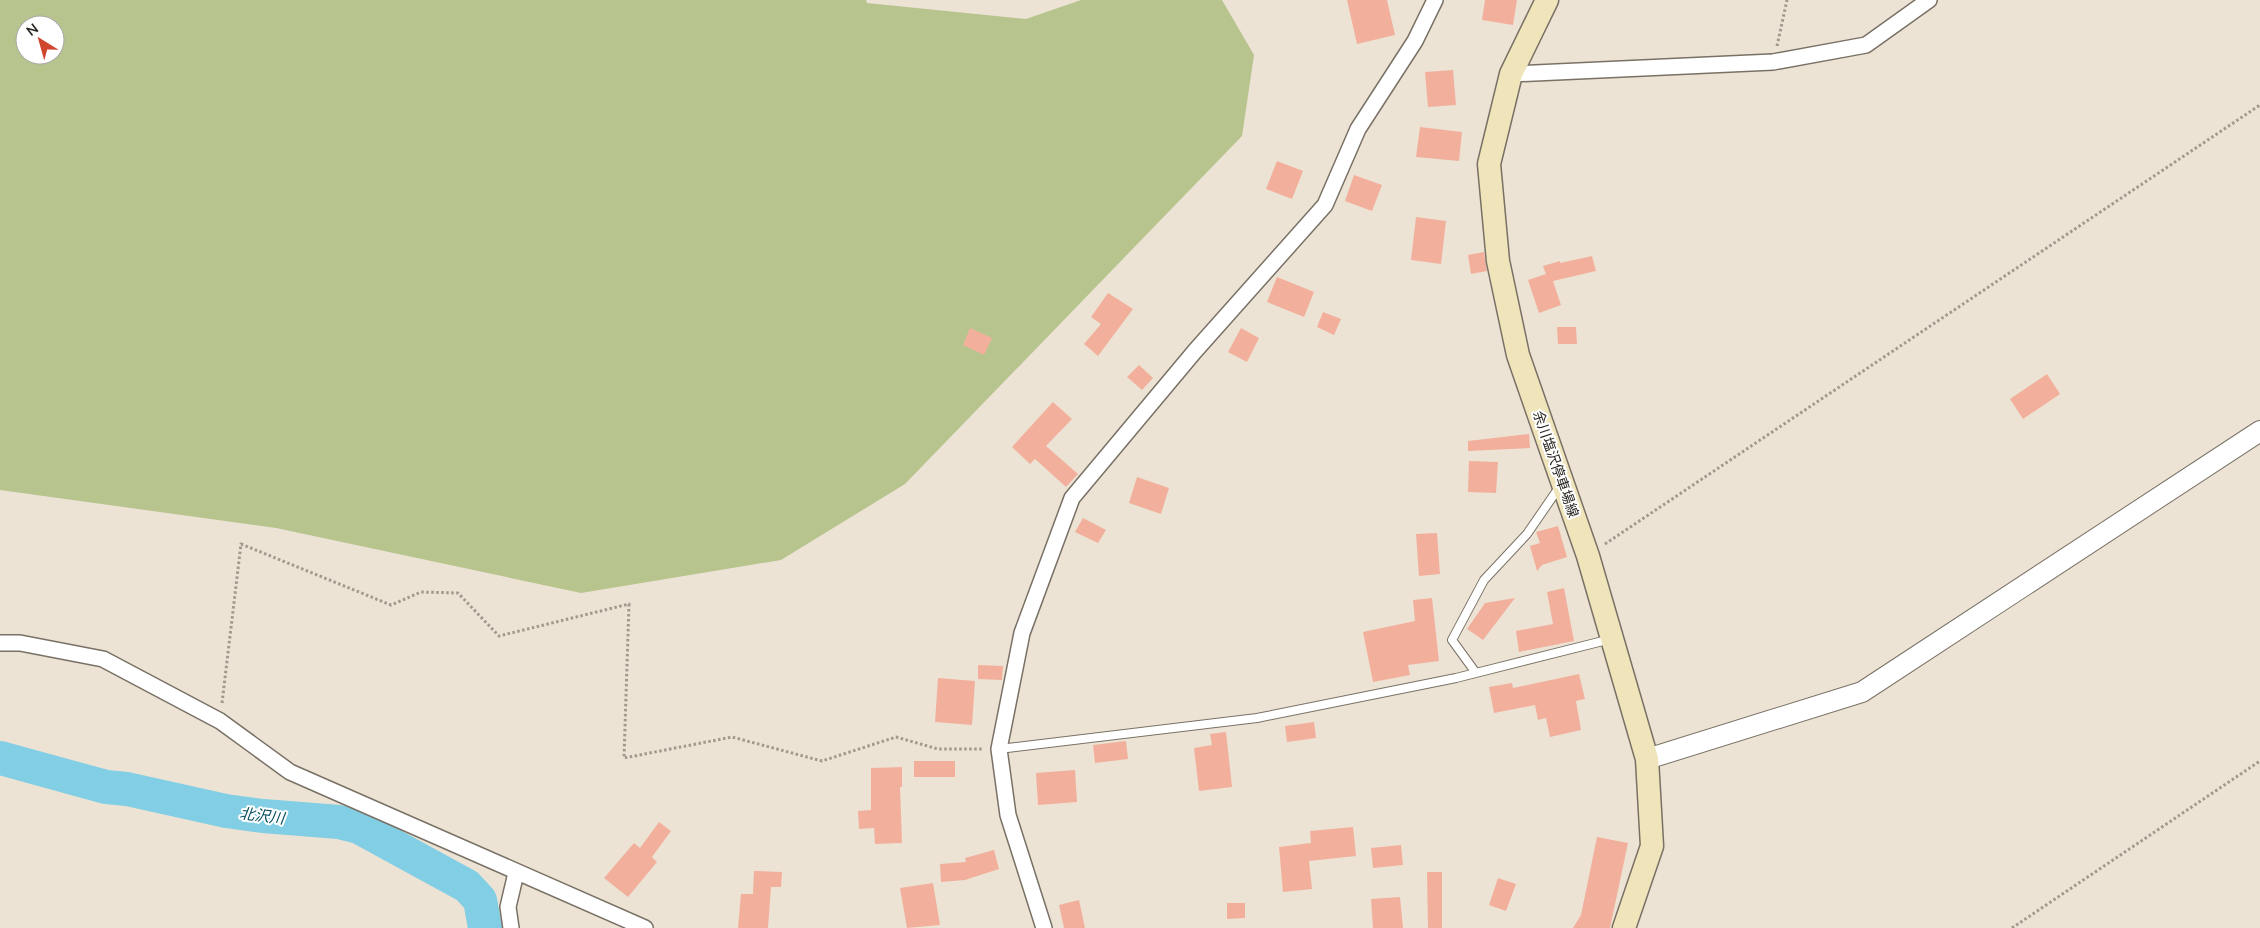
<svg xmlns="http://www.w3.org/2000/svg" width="2260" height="928" viewBox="0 0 2260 928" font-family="'Nunito Sans','Noto Sans JP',sans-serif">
<rect width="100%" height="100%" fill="#ece3d5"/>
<path fill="#b8c48e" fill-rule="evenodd" d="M0 0H866L867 3 1026 19 1081 0H1222L1254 55 1242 136 905 484 781 560 581 593 276 528 0 490ZM25 25H55V55H25Z"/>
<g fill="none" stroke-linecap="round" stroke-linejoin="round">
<path stroke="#81cee5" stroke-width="34" d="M0 758 106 787 127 789 226 811 263 816 339 822 359 827 467 886 480 900 485 928"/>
</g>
<path fill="#f2b09c" d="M1347 0H1387L1395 35 1357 44Z
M1485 0H1517L1513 25 1482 20Z
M1453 70 1456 105 1428 107 1425 72Z
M1420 127 1462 132 1459 161 1416 157Z
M1277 161 1303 171 1292 199 1266 189Z
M1354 175 1382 185 1372 211 1345 201Z
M1416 217 1446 221 1441 264 1411 260Z
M1484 252 1487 271 1471 274 1468 255Z
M1592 256 1596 271 1553 281 1561 305 1539 313 1528 280 1546 274 1543 266 1560 261V263Z
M1277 277 1314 292 1304 317 1267 302Z
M1108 293 1133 309 1098 356 1084 344 1101 324 1091 317Z
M1323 312 1341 319 1334 335 1317 327Z
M1557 327H1576L1577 344H1558Z
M970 328 992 338 984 355 963 345Z
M1241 328 1259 338 1247 362 1228 352Z
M1139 365 1153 378 1142 390 1127 377Z
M2047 374 2060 394 2023 419 2010 399Z
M1053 402 1072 419 1046 446 1078 474 1066 487 1035 459 1030 464 1012 447Z
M1529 434 1530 448 1468 451V441Z
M1469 461 1498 462 1496 493 1468 492Z
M1137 477 1169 488 1161 514 1129 503Z
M1083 518 1106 530 1098 543 1075 532Z
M1558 526 1567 557 1542 565 1537 571 1530 546 1540 543 1536 532Z
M1437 533 1440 574 1419 576 1416 534Z
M1564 588 1574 641 1519 652 1516 631 1553 624 1547 592Z
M1432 598 1439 661 1408 665 1410 675 1373 682 1363 632 1415 621 1413 600Z
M1515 598 1483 640 1467 629 1485 603Z
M978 665 1003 666 1002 680 978 679Z
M1579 674 1585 699 1576 701 1581 730 1550 737 1546 718 1538 720 1535 705 1494 713 1489 687 1512 683 1513 688Z
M938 678 975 681 972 725 935 722Z
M1314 722 1316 738 1287 742 1285 726Z
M1226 732 1232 787 1199 791 1194 748 1212 745 1210 734Z
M1126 741 1128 759 1095 763 1093 745Z
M914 761H955V777H914Z
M902 767V787H900L902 843 875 844 874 828 859 829 858 811 871 810V768Z
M1075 770 1077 802 1038 805 1036 773Z
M659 822 671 831 652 857 657 862 628 897 604 878 634 843 640 848Z
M1353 827 1356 856 1309 861 1312 889 1283 892 1279 847 1311 843 1310 831Z
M1597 837 1628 843 1610 928H1573L1581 915Z
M1401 845 1403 865 1373 868 1371 848Z
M994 850 999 869 965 880 941 882 940 864 966 862 965 858Z
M754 871 782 872 781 887H771L768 928H738L741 894H753Z
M1427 872H1442V928H1428Z
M1498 878 1516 884 1506 911 1489 905Z
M933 883 940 925 907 928 900 888Z
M1400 897 1403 928H1373L1371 899Z
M1079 900 1085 928H1064L1059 905Z
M1227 903H1245V918L1227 919Z"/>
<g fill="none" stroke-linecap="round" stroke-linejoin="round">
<defs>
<path id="service" d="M1476 673 1452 640 1484 580 1527 534 1560 486
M999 749 1257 718 1456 678 1611 639"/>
<path id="minor" d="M1511 74 1773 62 1866 45 1929 0
M0 643H20L103 659 220 721 290 772 645 928
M511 928 508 907 516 873
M1044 928 1008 815 999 749 1022 633 1072 498 1195 351 1325 205 1358 129 1415 41 1435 0"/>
<path id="tertiary" d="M1647 759 1862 692 2260 431"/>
<path id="secondary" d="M1547 0 1511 74 1489 164 1498 261 1518 355 1588 556 1647 759 1652 846 1624 928"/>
</defs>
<use href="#service" stroke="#797165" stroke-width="10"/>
<use href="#minor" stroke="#797165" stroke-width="18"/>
<use href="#tertiary" stroke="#797165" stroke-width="22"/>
<use href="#secondary" stroke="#797165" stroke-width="25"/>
<path stroke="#9f998e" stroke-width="3" stroke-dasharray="2.5 2.5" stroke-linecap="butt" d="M1777 46 1787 0
M1605 544 2260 105
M222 703 241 544 391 605 421 592 458 593 499 636 629 604 624 758 732 737 822 761 896 737 938 749H983
M2012 928 2260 761"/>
<use href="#service" stroke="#fff" stroke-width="8"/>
<use href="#minor" stroke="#fff" stroke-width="15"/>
<use href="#tertiary" stroke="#fff" stroke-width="20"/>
<use href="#secondary" stroke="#f0e4ba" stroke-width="22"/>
</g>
<g text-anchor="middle" stroke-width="4" stroke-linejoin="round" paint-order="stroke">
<g font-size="14" fill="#282520" stroke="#fff">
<text transform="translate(1556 464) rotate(71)" y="5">余川塩沢停車場線</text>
</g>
<g font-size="15" font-style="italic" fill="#044c5c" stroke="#fff">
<text transform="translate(262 816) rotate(7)" y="5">北沢川</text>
</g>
</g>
<g transform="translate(40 40) rotate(323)"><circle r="24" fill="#ffffff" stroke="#a9a8a6"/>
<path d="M0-4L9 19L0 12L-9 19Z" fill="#d0452e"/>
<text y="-8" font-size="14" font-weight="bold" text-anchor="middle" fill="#282520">N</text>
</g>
</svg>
